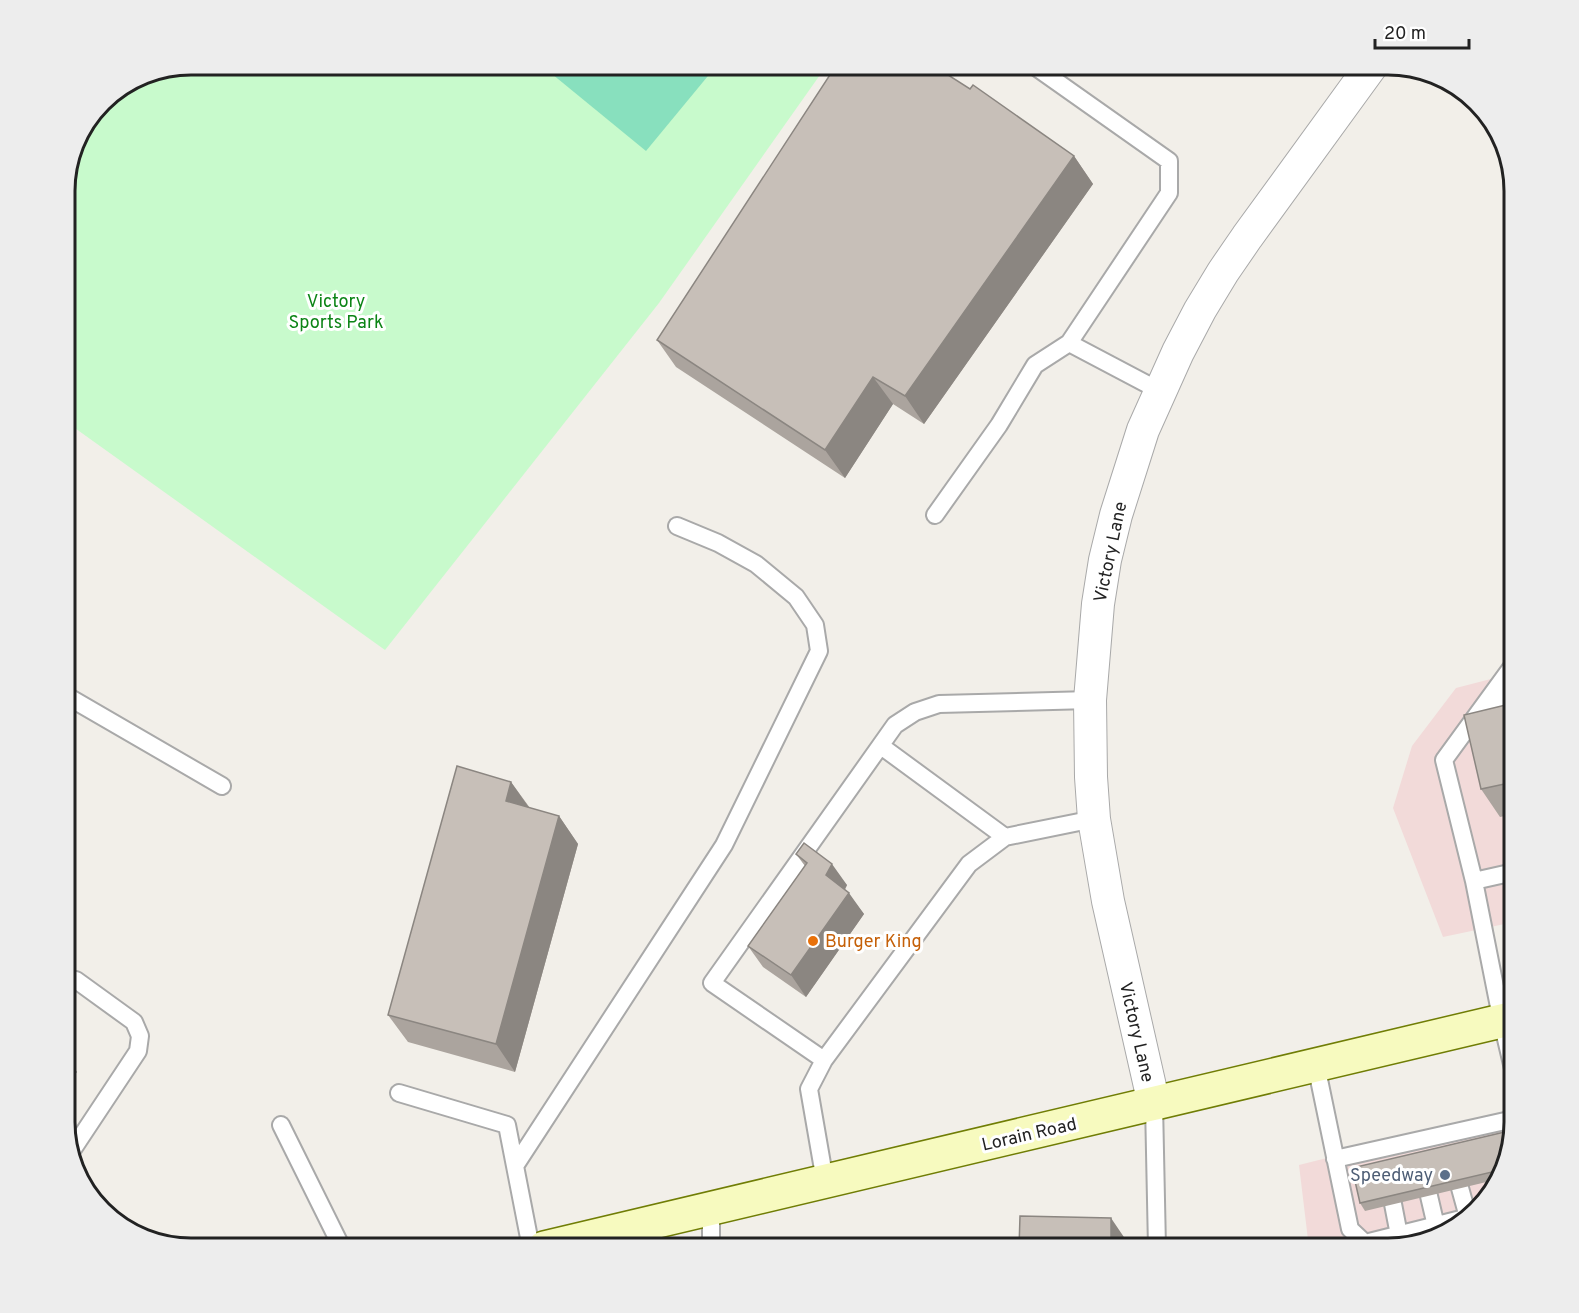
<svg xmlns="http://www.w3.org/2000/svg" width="1579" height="1313" viewBox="0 0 1579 1313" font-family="Overpass,sans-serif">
<rect width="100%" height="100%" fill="#f2efe9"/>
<path fill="#f2dad9" d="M1514 673V922L1443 937 1393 808 1412 746 1456 688Z
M1514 1111V1122L1505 1170 1483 1206 1437 1239 1388 1248H1309L1299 1165Z"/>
<path fill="#c8facc" d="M191 65H827L659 303 385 650 65 421V183L77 136 107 96 143 74Z"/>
<path fill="#88e0be" d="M541 65H717L646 151Z"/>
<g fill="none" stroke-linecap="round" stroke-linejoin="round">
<defs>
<path id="lane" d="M1033 65 1169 161V193L1069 343 1160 391
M935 515 999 425 1035 365 1069 343
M65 695 222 786
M1485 704 1514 695
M881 746 1005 837
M1474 881 1514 872
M65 978 76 980 134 1022 140 1036 138 1051 71 1152
M824 1060 712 983 895 725 915 712 939 704 1090 700
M1316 1065 1350 1229 1365 1243 1465 1218
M1514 1073 1502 1022 1474 881 1444 760 1514 664
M399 1093 507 1125 531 1248
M1154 1104 1157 1248
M281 1125 342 1248
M1335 1159 1514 1119
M515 1166 724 845 819 651 815 625 796 597 756 564 718 543 677 526
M1496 1180 1497 1183
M825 1181 809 1089 824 1060 969 864 1005 837 1094 819
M1460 1188 1468 1217
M1429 1196 1436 1226
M1393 1204 1399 1235
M711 1248V1208"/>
<path id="street" d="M1154 1104 1108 901 1094 819 1091 777 1090 700 1098 604 1105 560 1116 515 1143 430 1178 352 1200 310 1223 272 1247 237 1372 65"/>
<path id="secondary" d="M544 1248 1514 1018"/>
</defs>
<use href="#lane" stroke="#a9a9a9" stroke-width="20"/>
<use href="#street" stroke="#a9a9a9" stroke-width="34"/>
<use href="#secondary" stroke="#707d05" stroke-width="36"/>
<use href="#lane" stroke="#fff" stroke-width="16"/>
<use href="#street" stroke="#fff" stroke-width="32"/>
<use href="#secondary" stroke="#f7fabf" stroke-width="33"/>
</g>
<path fill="#aba49e" d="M1074 156 1093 184 924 424 893 404 845 478 676 367 657 340Z
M1514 703V814L1500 817 1481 789Z
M511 782 530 808 559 816 578 844 515 1072 408 1042 388 1015Z
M796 854 847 885 845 890 864 914 806 997 763 967 748 946 805 866Z
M1513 1130 1505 1170 1499 1179 1365 1211 1360 1203Z"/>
<path fill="#8b8681" d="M1074 156 1093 184 924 424 905 396Z
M873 377 893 404 845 478 825 450Z
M511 782 530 809 506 801Z
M559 816 578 844 515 1072 496 1044Z
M832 864 847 885 841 896 826 875Z
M849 893 864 914 806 997 791 975Z
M65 1054 77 1072 65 1088Z
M1111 1218 1130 1246V1248H1111Z"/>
<path fill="#c7bfb8" stroke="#8b8681" stroke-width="1.5" d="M837 64H931L970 89 973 85 1074 156 905 396 873 377 825 450 657 340Z
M1514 703V782L1481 789 1464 715Z
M457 766 511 782 506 801 559 816 496 1044 388 1015Z
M804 843 832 864 826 875 849 893 791 975 748 946 807 863 796 854Z
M1513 1130 1505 1169 1360 1203 1352 1168Z
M1020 1216 1111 1218V1248H1019Z"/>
<circle fill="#e8710a" stroke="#fff" stroke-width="2" cx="813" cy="941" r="6"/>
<circle fill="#5c6f8a" stroke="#fff" stroke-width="2" cx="1445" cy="1175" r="6"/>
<g text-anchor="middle" stroke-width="6" stroke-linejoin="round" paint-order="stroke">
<g font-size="18" fill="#0c8416" stroke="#fff">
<text x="336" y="307">Victory<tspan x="336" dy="21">Sports Park</tspan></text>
</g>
<g font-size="18" fill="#222" stroke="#fff">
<text transform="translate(1110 552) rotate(-78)" y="6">Victory Lane</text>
<text transform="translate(1137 1032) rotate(77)" y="6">Victory Lane</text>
<text transform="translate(1029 1134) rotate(-13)" y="6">Lorain Road</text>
</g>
<g font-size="18" fill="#c56008" stroke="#fff" text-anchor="start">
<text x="825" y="947">Burger King</text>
</g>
<g font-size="18" fill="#4e5e75" stroke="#fff" text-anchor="end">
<text x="1433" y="1181">Speedway</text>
</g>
</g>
<path d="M0 0H1579V1313H0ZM191 75H1388A116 116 0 0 1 1504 191V1122A116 116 0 0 1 1388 1238H191A116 116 0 0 1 75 1122V191A116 116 0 0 1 191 75Z" fill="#ededed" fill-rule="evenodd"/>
<path fill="none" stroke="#222" stroke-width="3" d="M191 75H1388A116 116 0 0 1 1504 191V1122A116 116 0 0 1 1388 1238H191A116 116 0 0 1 75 1122V191A116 116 0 0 1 191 75Z"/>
<path d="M1375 39v9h94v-9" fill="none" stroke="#222222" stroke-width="3"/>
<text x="1384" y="39" font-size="18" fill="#222222" stroke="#ffffff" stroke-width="4.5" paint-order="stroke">20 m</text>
</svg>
